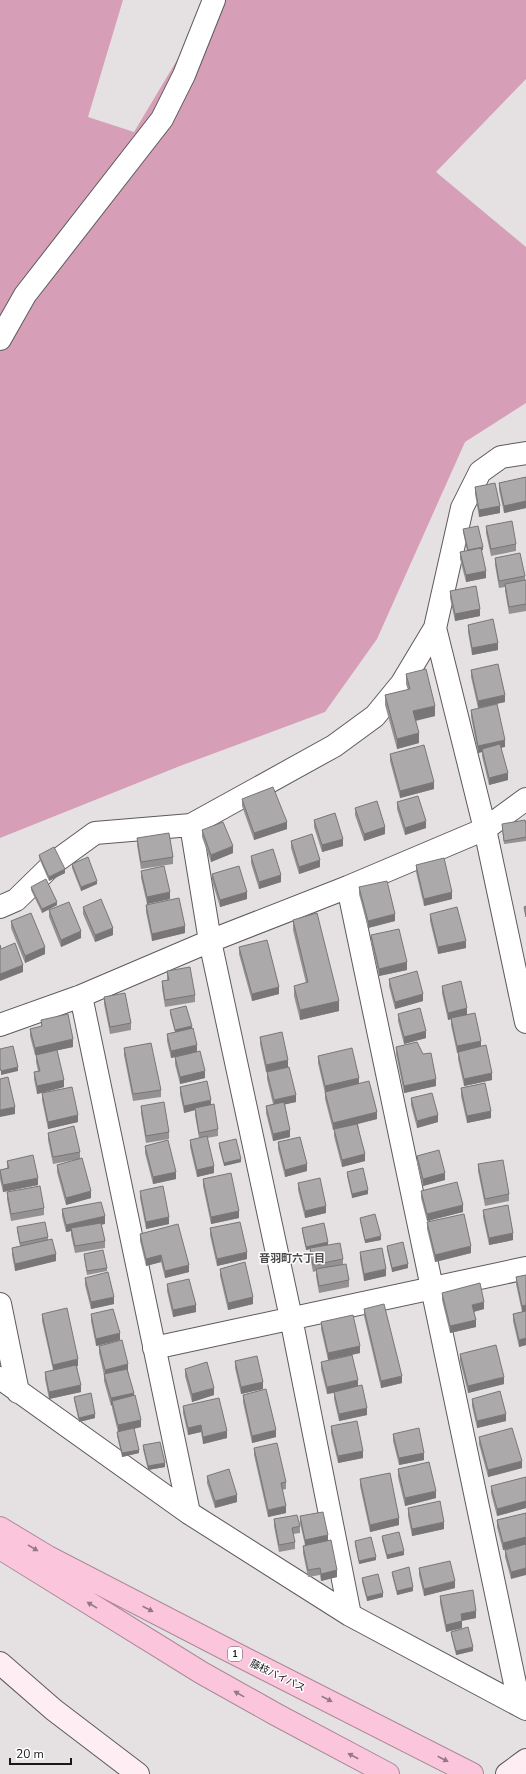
<svg xmlns="http://www.w3.org/2000/svg" width="526" height="1774" viewBox="0 0 526 1774" font-family="'Nunito Sans','Noto Sans JP',sans-serif">
<rect width="100%" height="100%" fill="#e5e1e2"/>
<path fill="#d69fb7" d="M0 0H123L88 117 134 132 213 0H526V79L436 172 526 247V403L465 442 377 639 325 712 180 766 0 838Z"/>
<g fill="none" stroke-linecap="round" stroke-linejoin="round">
<defs>
<path id="street" d="M0 339 25 295 162 119 184 75 214 0
M435 628 485 829 526 1022
M191 825 210 941 291 1318 350 1615
M348 887 518 1698
M0 907 16 900 55 862 95 833 191 825 334 746 375 716 402 683 435 628 462 508 480 472 501 457 526 453
M81 996 189 1513
M0 1025 81 996 210 941 348 887 485 829 526 799
M0 1304 18 1392
M154 1348 526 1268
M0 1378 189 1513 350 1615 526 1709"/>
<path id="secondary" d="M0 1663 54 1710 138 1774
M507 1774 526 1760"/>
<path id="highway" d="M0 1528 48 1557 224 1648 472 1774
M0 1548 202 1673 277 1715 388 1774"/>
</defs>
<use href="#street" stroke="#5d5a5b" stroke-width="24"/>
<use href="#secondary" stroke="#5d5a5b" stroke-width="24"/>
<use href="#highway" stroke="#ac8998" stroke-width="24"/>
<use href="#street" stroke="#fff" stroke-width="22"/>
<use href="#secondary" stroke="#feeef4" stroke-width="22"/>
<use href="#highway" stroke="#fbc6dc" stroke-width="22"/>
</g>
<path fill="#949192" d="M526 477V508L504 513 499 490V483Z
M475 487 500 513 479 517 475 494Z
M486 526 516 544V551L491 556 486 533Z
M463 529 483 550H481L486 578 466 582 460 559V552L467 551 463 532Z
M495 558 525 576V580H526V611L509 614 505 591V587L499 588 495 565Z
M450 591 480 616 455 621 450 598Z
M468 625 498 650 472 655 468 632Z
M471 670 505 702 478 708 471 677Z
M406 674 435 716 416 721 419 743 397 749 385 705V695L408 690 406 684Z
M471 710 505 747H501L508 780 489 785 482 756V752L478 753 471 717Z
M390 754 434 789 400 798 390 761Z
M242 799 287 829 254 840 242 806Z
M397 802 426 828 405 835 397 809Z
M355 808 385 834 364 841 355 815Z
M314 820 343 846 322 852 314 827Z
M502 824 526 825V841L504 844 502 828Z
M202 830 233 853 211 862 202 837Z
M137 838 173 857V864L141 869 137 845Z
M291 841 320 867 299 874 291 848Z
M39 855 65 873 49 881 39 858Z
M251 856 281 882 259 889 251 863Z
M72 864 97 884 81 891 72 868Z
M416 865 452 899 424 906 416 872Z
M141 871 170 899 147 904 141 878Z
M212 874 247 899 220 907 212 881Z
M31 887 57 905 42 913 31 890Z
M359 887 395 921 368 928 359 894Z
M146 905 185 933 152 941 146 912Z
M83 907 113 935 95 942 83 914Z
M49 910 81 938 61 947 49 917Z
M430 914 466 948 438 954 430 921Z
M293 920 339 1011 300 1020 294 996V986L306 983 293 930Z
M11 921 45 954 25 963 11 928Z
M371 935 407 970 379 976 371 942Z
M239 947 279 994 252 1001 239 954Z
M167 971 195 995V1002L165 1007 162 988V981L167 980Z
M389 979 423 1001 395 1009 389 986Z
M442 986 467 1014 481 1046 492 1080 464 1086 458 1059V1052L457 1053 451 1025V1019L448 1020 442 993Z
M104 997 131 1023V1030L110 1034 104 1004Z
M170 1010 192 1028 197 1052 205 1078 180 1084 175 1064V1057L171 1058 167 1041V1034L175 1032 170 1014Z
M398 1014 426 1038 404 1044 398 1021Z
M41 1020 73 1047 35 1055 30 1036V1029L41 1027Z
M260 1037 288 1067 266 1072 260 1044Z
M396 1047 423 1054 436 1086 404 1093 396 1054Z
M124 1048 161 1090V1097L133 1101 124 1055Z
M36 1055 64 1087 37 1094 34 1079V1072L38 1071 36 1062Z
M318 1056 359 1083 377 1119 358 1124 365 1161 342 1167 334 1136V1130H333L325 1099V1093L318 1063Z
M267 1072 296 1102 285 1104 290 1137 273 1141 266 1113V1106L273 1104 267 1079Z
M180 1087 211 1105 218 1129V1136L207 1138 214 1173 197 1177 190 1147V1140L199 1138 195 1115V1110L184 1113 180 1094Z
M461 1088 491 1118 467 1123 461 1096Z
M42 1093 78 1122 48 1129 42 1100Z
M411 1098 438 1122 417 1128 411 1105Z
M141 1106 169 1132V1139L146 1143 141 1113Z
M48 1133 80 1152V1159L91 1198 66 1205 57 1172V1165L79 1159 53 1164 48 1140Z
M278 1142 307 1171 285 1177 278 1149Z
M219 1143 241 1162 224 1166 219 1147Z
M145 1146 176 1179 153 1184 145 1153Z
M417 1156 445 1180 423 1186 417 1163Z
M7 1161 38 1185 3 1192 0 1179V1170L7 1168Z
M478 1164 509 1194V1201L485 1206 478 1171Z
M347 1172 368 1194 352 1198 347 1176Z
M203 1179 239 1218 211 1224 203 1186Z
M298 1183 326 1213 305 1218 298 1190Z
M140 1191 169 1224 146 1229 140 1198Z
M421 1191 463 1212 427 1221 421 1198Z
M7 1192 44 1208V1215L11 1221 7 1199Z
M62 1209 105 1224H101L105 1241V1248L75 1253 71 1235V1231L66 1232 62 1216Z
M483 1210 513 1240 489 1245 483 1217Z
M360 1218 381 1240 365 1243 360 1221Z
M427 1222 471 1253 435 1262 427 1229Z
M17 1227 48 1237V1240L56 1261 15 1271 12 1255V1248L20 1246 17 1231Z
M210 1228 247 1259 217 1266 210 1235Z
M302 1228 328 1245 343 1259V1264L349 1280V1287L319 1293 316 1276V1271L313 1272 310 1256V1249L306 1250 302 1231Z
M140 1234 189 1272 165 1278 161 1262 146 1266 140 1241Z
M387 1246 408 1268 392 1272 387 1250Z
M360 1252 386 1276 364 1281 360 1259Z
M84 1254 107 1268V1271L87 1275 84 1257Z
M220 1269 253 1304 228 1310 220 1276Z
M526 1275V1345L519 1347 513 1321V1314L522 1312 516 1284V1277Z
M85 1278 114 1304 91 1309 85 1285Z
M167 1284 196 1312 173 1317 167 1291Z
M442 1293 484 1309 474 1312 476 1327 450 1333 442 1300Z
M364 1309 402 1383 381 1388 364 1316Z
M42 1314 78 1366H77L81 1392 49 1399 45 1379V1372L53 1370 42 1321Z
M91 1314 120 1340 96 1346 91 1321Z
M321 1322 360 1353 328 1360 321 1329Z
M99 1346 128 1371 141 1427 134 1429 139 1453 122 1457 117 1436V1432H118L112 1408V1405L111 1406 104 1381V1375L99 1353Z
M460 1354 504 1384 468 1393 460 1361Z
M235 1361 263 1389 241 1394 235 1368Z
M321 1362 367 1415 339 1421 334 1399V1393L327 1394 321 1369Z
M185 1369 214 1395 192 1402 185 1376Z
M243 1395 276 1437 252 1443 243 1402Z
M74 1397 95 1418 79 1422 74 1400Z
M472 1399 506 1421 477 1428 472 1406Z
M183 1406 227 1438 203 1444 201 1432 188 1435 183 1413Z
M331 1426 363 1458 338 1463 331 1433Z
M393 1434 424 1460 399 1465 393 1441Z
M479 1437 522 1468 488 1477 479 1444Z
M143 1445 165 1467 148 1470 143 1449Z
M254 1448 286 1482V1489L282 1490 286 1513 268 1517 254 1455Z
M398 1469 436 1498 405 1506 398 1477Z
M207 1476 237 1502 215 1508 207 1483Z
M526 1477V1508L497 1516 491 1493V1486Z
M360 1479 399 1525 370 1532 360 1486Z
M408 1508 444 1529 412 1536 408 1516Z
M526 1513V1544L503 1550 497 1527V1520Z
M300 1516 328 1541 337 1577 321 1581 320 1575 308 1577 303 1553V1546L305 1545 300 1523Z
M274 1519 300 1526V1533L293 1534 295 1542V1549L279 1552 274 1526Z
M382 1536 404 1555 387 1559 382 1540Z
M355 1541 376 1560 359 1564 355 1545Z
M526 1544 511 1579 505 1557V1550Z
M419 1568 455 1588 424 1596 419 1575Z
M392 1572 413 1591 397 1595 392 1575Z
M362 1578 383 1597 367 1601 362 1582Z
M440 1596 476 1618 462 1621V1628L446 1632 440 1603Z
M451 1632 473 1651 456 1655 451 1635Z"/>
<path fill="#787677" d="M526 501V508L504 513V506Z
M500 506V513L479 517V510Z
M483 547V550L468 553V550Z
M486 571V578L466 582V575Z
M480 609V616L455 621V614Z
M498 643V650L472 655V648Z
M505 695V702L478 708V701Z
M435 706V716L413 721V711Z
M419 733V743L397 749V739Z
M505 740V747L482 752V749V752L478 753V746Z
M508 773V780L489 785V778Z
M434 782V789L400 798V791Z
M426 821V828L405 835V828Z
M287 822V829L254 840V833Z
M385 827V834L364 841V834Z
M343 839V846L322 852V845Z
M233 846V853L211 862V855Z
M320 860V867L299 874V867Z
M65 869V873L49 881V877Z
M281 875V882L259 889V882Z
M97 881V884L81 891V887Z
M170 892V899L147 904V897Z
M247 892V899L220 907V900Z
M452 892V899L424 906V899Z
M57 902V905L42 913V909Z
M395 914V921L368 928V921Z
M185 926V933L152 941V934Z
M113 928V935L95 942V935Z
M81 931V938L61 947V940Z
M466 941V948L438 954V947Z
M45 947V954L25 963V956Z
M407 962V970L379 976V969Z
M23 965V972L0 981V974Z
M279 987V994L252 1001V994Z
M423 994V1001L395 1009V1002Z
M339 1001V1011L300 1020V1010Z
M467 1008V1015L448 1020V1013Z
M192 1026V1029L175 1033V1030Z
M426 1031V1038L404 1044V1037Z
M73 1039V1047L35 1055V1048Z
M481 1041V1048L457 1053V1046Z
M197 1045V1052L171 1058V1051Z
M288 1060V1067L266 1072V1065Z
M18 1067V1071L1 1075V1071Z
M205 1071V1078L180 1084V1077Z
M492 1073V1080L464 1086V1079Z
M359 1078V1085L325 1092V1093V1086Z
M436 1079V1086L404 1093V1086Z
M64 1080V1087L37 1094V1086Z
M296 1095V1102L274 1107V1100Z
M211 1100V1107L195 1108V1110L184 1113V1106Z
M15 1107V1114L0 1117V1110Z
M491 1111V1118L467 1123V1116Z
M377 1112V1119L333 1130V1123Z
M78 1115V1122L48 1129V1122Z
M438 1115V1122L417 1128V1121Z
M290 1130V1137L273 1141V1134Z
M365 1154V1161L342 1167V1160Z
M241 1159V1162L224 1166V1163Z
M307 1164V1171L285 1177V1170Z
M214 1166V1173L197 1177V1170Z
M176 1172V1179L153 1184V1177Z
M445 1173V1180L423 1186V1179Z
M38 1178V1185L3 1192V1185Z
M368 1190V1194L352 1198V1194Z
M91 1191V1198L66 1205V1198Z
M463 1205V1212L427 1221V1214Z
M326 1206V1213L305 1218V1211Z
M239 1211V1218L211 1224V1217Z
M105 1216V1224L72 1231 71 1228V1231L66 1232V1225Z
M169 1217V1224L146 1229V1222Z
M513 1233V1240L489 1245V1238Z
M381 1236V1240L365 1243V1240Z
M328 1242V1245L306 1250V1247Z
M471 1246V1253L435 1262V1255Z
M247 1252V1259L217 1266V1259Z
M56 1254V1261L15 1271V1264Z
M161 1255V1262L146 1266V1259Z
M408 1264V1268L392 1272V1268Z
M189 1265V1272L165 1278V1271Z
M386 1269V1276L364 1281V1274Z
M114 1297V1304L91 1309V1302Z
M253 1297V1304L228 1310V1303Z
M484 1302V1309L472 1312V1305Z
M196 1305V1312L173 1317V1310Z
M526 1305V1313H522V1306Z
M476 1320V1327L450 1333V1326Z
M120 1333V1340L96 1346V1339Z
M526 1338V1345L519 1347V1340Z
M360 1346V1353L328 1360V1353Z
M78 1359V1366L53 1372V1365Z
M128 1364V1371L105 1377V1370Z
M402 1376V1383L381 1388V1381Z
M504 1377V1384L468 1393V1386Z
M358 1380V1387L327 1394V1387Z
M263 1382V1389L241 1394V1387Z
M81 1385V1392L49 1399V1392Z
M214 1388V1395L192 1402V1394Z
M134 1393V1400L112 1401V1405L111 1406V1398Z
M367 1408V1415L339 1421V1414Z
M95 1414V1418L79 1422V1418Z
M506 1414V1421L477 1428V1421Z
M141 1420V1427L118 1432V1425Z
M201 1425V1432L188 1435V1428Z
M276 1430V1437L252 1443V1436Z
M227 1431V1438L203 1444V1437Z
M139 1450V1453L122 1457V1453Z
M363 1451V1458L338 1463V1456Z
M424 1453V1460L399 1465V1458Z
M522 1461V1468L488 1477V1470Z
M165 1463V1467L148 1470V1466Z
M436 1491V1498L405 1506V1498Z
M237 1495V1502L215 1508V1501Z
M526 1501V1508L497 1516V1509Z
M286 1506V1513L268 1517V1510Z
M399 1518V1525L370 1532V1525Z
M444 1522V1529L412 1536V1529Z
M328 1535V1542L305 1547V1540Z
M526 1537V1544L503 1550V1543Z
M404 1551V1555L387 1559V1555Z
M376 1557V1560L359 1564V1561Z
M526 1568V1575L511 1579V1572Z
M337 1570V1577L321 1581V1574Z
M455 1581V1588L424 1596V1589Z
M413 1587V1591L397 1595V1591Z
M383 1593V1597L367 1601V1597Z
M476 1611V1618L461 1621V1614Z
M462 1621V1628L446 1632V1625Z
M473 1647V1651L456 1655V1651Z"/>
<path fill="#aca9aa" stroke="#787677" d="M526 477V501L504 506 499 483Z
M495 483 500 506 479 510 475 487Z
M512 521 516 544 491 549 486 526Z
M478 526 483 547 468 550 463 529Z
M481 548 486 571 466 575 460 552Z
M520 553 525 576 499 581 495 558Z
M526 580V604L509 607 505 584Z
M476 586 480 609 455 614 450 591Z
M493 619 498 643 472 648 468 625Z
M498 664 505 695 478 701 471 670Z
M426 669 435 706 413 711 419 733 397 739 385 695 410 689 406 674Z
M497 704 505 740 478 746 471 710Z
M500 744 508 773 489 778 482 749Z
M424 745 434 782 400 791 390 754Z
M273 787 287 822 254 833 242 799Z
M418 796 426 821 405 828 397 802Z
M377 801 385 827 364 834 355 808Z
M335 813 343 839 322 845 314 820Z
M525 820 526 825V837L504 841 502 824Z
M223 822 233 846 211 855 202 830Z
M169 833 173 857 141 862 137 838Z
M312 834 320 860 299 867 291 841Z
M54 847 65 869 49 877 39 855Z
M273 849 281 875 259 882 251 856Z
M88 857 97 881 81 887 72 864Z
M444 858 452 892 424 899 416 865Z
M164 866 170 892 147 897 141 871Z
M239 866 247 892 220 900 212 874Z
M46 879 57 902 42 909 31 887Z
M387 881 395 914 368 921 359 887Z
M179 898 185 926 152 934 146 905Z
M101 899 113 928 95 935 83 907Z
M69 902 81 931 61 940 49 910Z
M526 906V917L524 907Z
M457 907 466 941 438 947 430 914Z
M31 913 45 947 25 956 11 921Z
M317 913 339 1001 300 1010 294 986 308 982 293 920Z
M399 929 407 962 379 969 371 935Z
M267 940 279 987 252 994 239 947Z
M15 943 23 965 0 974V945L1 949Z
M190 967 195 995 165 1000 162 981 169 980 167 971Z
M417 971 423 994 395 1002 389 979Z
M461 981 467 1008 448 1013 442 986Z
M125 993 131 1023 110 1027 104 997Z
M186 1006 192 1026 175 1030 170 1010Z
M420 1008 426 1031 404 1037 398 1014Z
M475 1013 481 1041 457 1046 451 1018Z
M68 1014 73 1039 35 1048 30 1029 42 1026 41 1020Z
M193 1028 197 1045 171 1051 167 1034Z
M282 1032 288 1060 266 1065 260 1037Z
M417 1042 423 1054 431 1053 436 1079 404 1086 396 1047Z
M151 1043 161 1090 133 1094 124 1048Z
M486 1045 492 1073 464 1079 458 1052Z
M13 1046 18 1067 1 1071 0 1068V1049Z
M352 1048 359 1078 325 1086 318 1056Z
M57 1050 64 1080 37 1086 34 1072 40 1071 36 1055Z
M200 1051 205 1071 180 1077 175 1057Z
M289 1067 296 1095 274 1100 267 1072Z
M8 1077 15 1107 0 1110V1079Z
M207 1081 211 1100 184 1106 180 1087Z
M369 1081 377 1112 333 1123 325 1092Z
M485 1083 491 1111 467 1116 461 1088Z
M72 1087 78 1115 48 1122 42 1093Z
M432 1093 438 1115 417 1121 411 1098Z
M164 1102 169 1132 146 1136 141 1106Z
M284 1102 290 1130 273 1134 266 1106Z
M214 1104 218 1129 199 1133 195 1108Z
M357 1124 365 1154 342 1160 334 1129Z
M74 1126 80 1152 53 1157 48 1133Z
M207 1136 214 1166 197 1170 190 1140Z
M300 1137 307 1164 285 1170 278 1142Z
M236 1139 241 1159 224 1163 219 1143Z
M168 1140 176 1172 153 1177 145 1146Z
M439 1150 445 1173 423 1179 417 1156Z
M33 1155 38 1178 3 1185 0 1170 9 1168 7 1161Z
M82 1158 91 1191 66 1198 57 1165Z
M503 1160 509 1194 485 1199 478 1164Z
M363 1168 368 1190 352 1194 347 1172Z
M231 1173 239 1211 211 1217 203 1179Z
M320 1178 326 1206 305 1211 298 1183Z
M457 1182 463 1205 427 1214 421 1191Z
M40 1186 44 1208 11 1214 7 1192Z
M163 1186 169 1217 146 1222 140 1191Z
M101 1202 105 1216 66 1225 62 1209Z
M508 1205 513 1233 489 1238 483 1210Z
M375 1214 381 1236 365 1240 360 1218Z
M464 1214 471 1246 435 1255 427 1222Z
M45 1222 48 1237 20 1243 17 1227Z
M240 1222 247 1252 217 1259 210 1228Z
M101 1223 105 1241 75 1246 71 1228Z
M324 1223 328 1242 306 1247 302 1228Z
M178 1224 189 1265 165 1271 161 1255 146 1259 140 1234Z
M52 1239 56 1254 15 1264 12 1248Z
M403 1242 408 1264 392 1268 387 1246Z
M340 1243 343 1259 313 1265 310 1248Z
M382 1248 386 1269 364 1274 360 1252Z
M103 1250 107 1268 87 1271 84 1254Z
M245 1262 253 1297 228 1303 220 1269Z
M346 1264 349 1280 319 1286 316 1269Z
M108 1272 114 1297 91 1302 85 1278Z
M526 1275V1305L522 1306 516 1277Z
M189 1279 196 1305 173 1310 167 1284Z
M480 1283 484 1302 472 1305 476 1320 450 1326 442 1293Z
M384 1304 402 1376 381 1381 364 1309Z
M67 1308 78 1359 53 1365 42 1314Z
M113 1309 120 1333 96 1339 91 1314Z
M526 1311V1338L519 1340 513 1314Z
M353 1315 360 1346 328 1353 321 1322Z
M122 1340 128 1364 105 1370 99 1346Z
M496 1345 504 1377 468 1386 460 1354Z
M352 1355 358 1380 327 1387 321 1362Z
M257 1356 263 1382 241 1387 235 1361Z
M207 1362 214 1388 192 1394 185 1369Z
M76 1365 81 1385 49 1392 45 1372Z
M127 1369 134 1393 111 1398 104 1374Z
M362 1385 367 1408 339 1414 334 1392Z
M266 1389 276 1430 252 1436 243 1395Z
M500 1391 506 1414 477 1421 472 1399Z
M91 1393 95 1414 79 1418 74 1397Z
M135 1395 141 1420 118 1425 112 1401Z
M219 1398 227 1431 203 1437 201 1425 188 1428 183 1406Z
M357 1421 363 1451 338 1456 331 1426Z
M134 1428 139 1450 122 1453 117 1432Z
M419 1428 424 1453 399 1458 393 1434Z
M512 1428 522 1461 488 1470 479 1437Z
M160 1442 165 1463 148 1466 143 1445Z
M277 1443 286 1482 281 1483 286 1506 268 1510 254 1448Z
M429 1462 436 1491 405 1498 398 1469Z
M229 1469 237 1495 215 1501 207 1476Z
M390 1473 399 1518 370 1525 360 1479Z
M526 1477V1501L497 1509 491 1486Z
M440 1501 444 1522 412 1529 408 1508Z
M323 1512 328 1535 305 1540 300 1516Z
M526 1513V1537L503 1543 497 1520Z
M297 1515 300 1526 292 1528 295 1542 279 1545 274 1519Z
M399 1532 404 1551 387 1555 382 1536Z
M371 1537 376 1557 359 1561 355 1541Z
M331 1540 337 1570 321 1574 320 1568 308 1570 303 1546Z
M526 1544V1568L511 1572 505 1550Z
M450 1561 455 1581 424 1589 419 1568Z
M409 1567 413 1587 397 1591 392 1572Z
M378 1574 383 1593 367 1597 362 1578Z
M473 1590 476 1611 461 1614 462 1621 446 1625 440 1596Z
M468 1627 473 1647 456 1651 451 1632Z"/>
<defs><path id="oneway-solid" d="M-6-.8H1V-3.2L6.5 0L1 3.2V.8H-6Z"/></defs>
<g fill="#957884">
<use href="#oneway-solid" transform="translate(33 1548) rotate(31)"/>
<use href="#oneway-solid" transform="translate(92 1605) rotate(-149)"/>
<use href="#oneway-solid" transform="translate(148 1609) rotate(27)"/>
<use href="#oneway-solid" transform="translate(239 1694) rotate(-151)"/>
<use href="#oneway-solid" transform="translate(327 1699) rotate(27)"/>
<use href="#oneway-solid" transform="translate(353 1756) rotate(-152)"/>
<use href="#oneway-solid" transform="translate(443 1759) rotate(27)"/>
</g>
<g text-anchor="middle" stroke-width="3" stroke-linejoin="round" paint-order="stroke">
<rect fill="#fff" stroke="#5e5d5e" stroke-width="1" x="228" y="1647" width="14" height="14" rx="3"/>
<g font-size="9" font-weight="bold" fill="#191819">
<text x="235" y="1657">1</text>
</g>
<g font-size="10" fill="#191819" stroke="#fff">
<text transform="translate(278 1675) rotate(26)" y="4">藤枝バイパス</text>
</g>
<g font-size="11" font-weight="bold" fill="#4b494a" stroke="#fff">
<text x="292" y="1262">音羽町六丁目</text>
</g>
</g>
<path d="M10 1758v6h61v-6" fill="none" stroke="#191819" stroke-width="2"/>
<text x="16" y="1758" font-size="12" fill="#191819" stroke="#ffffff" stroke-width="3" paint-order="stroke">20 m</text>
</svg>
